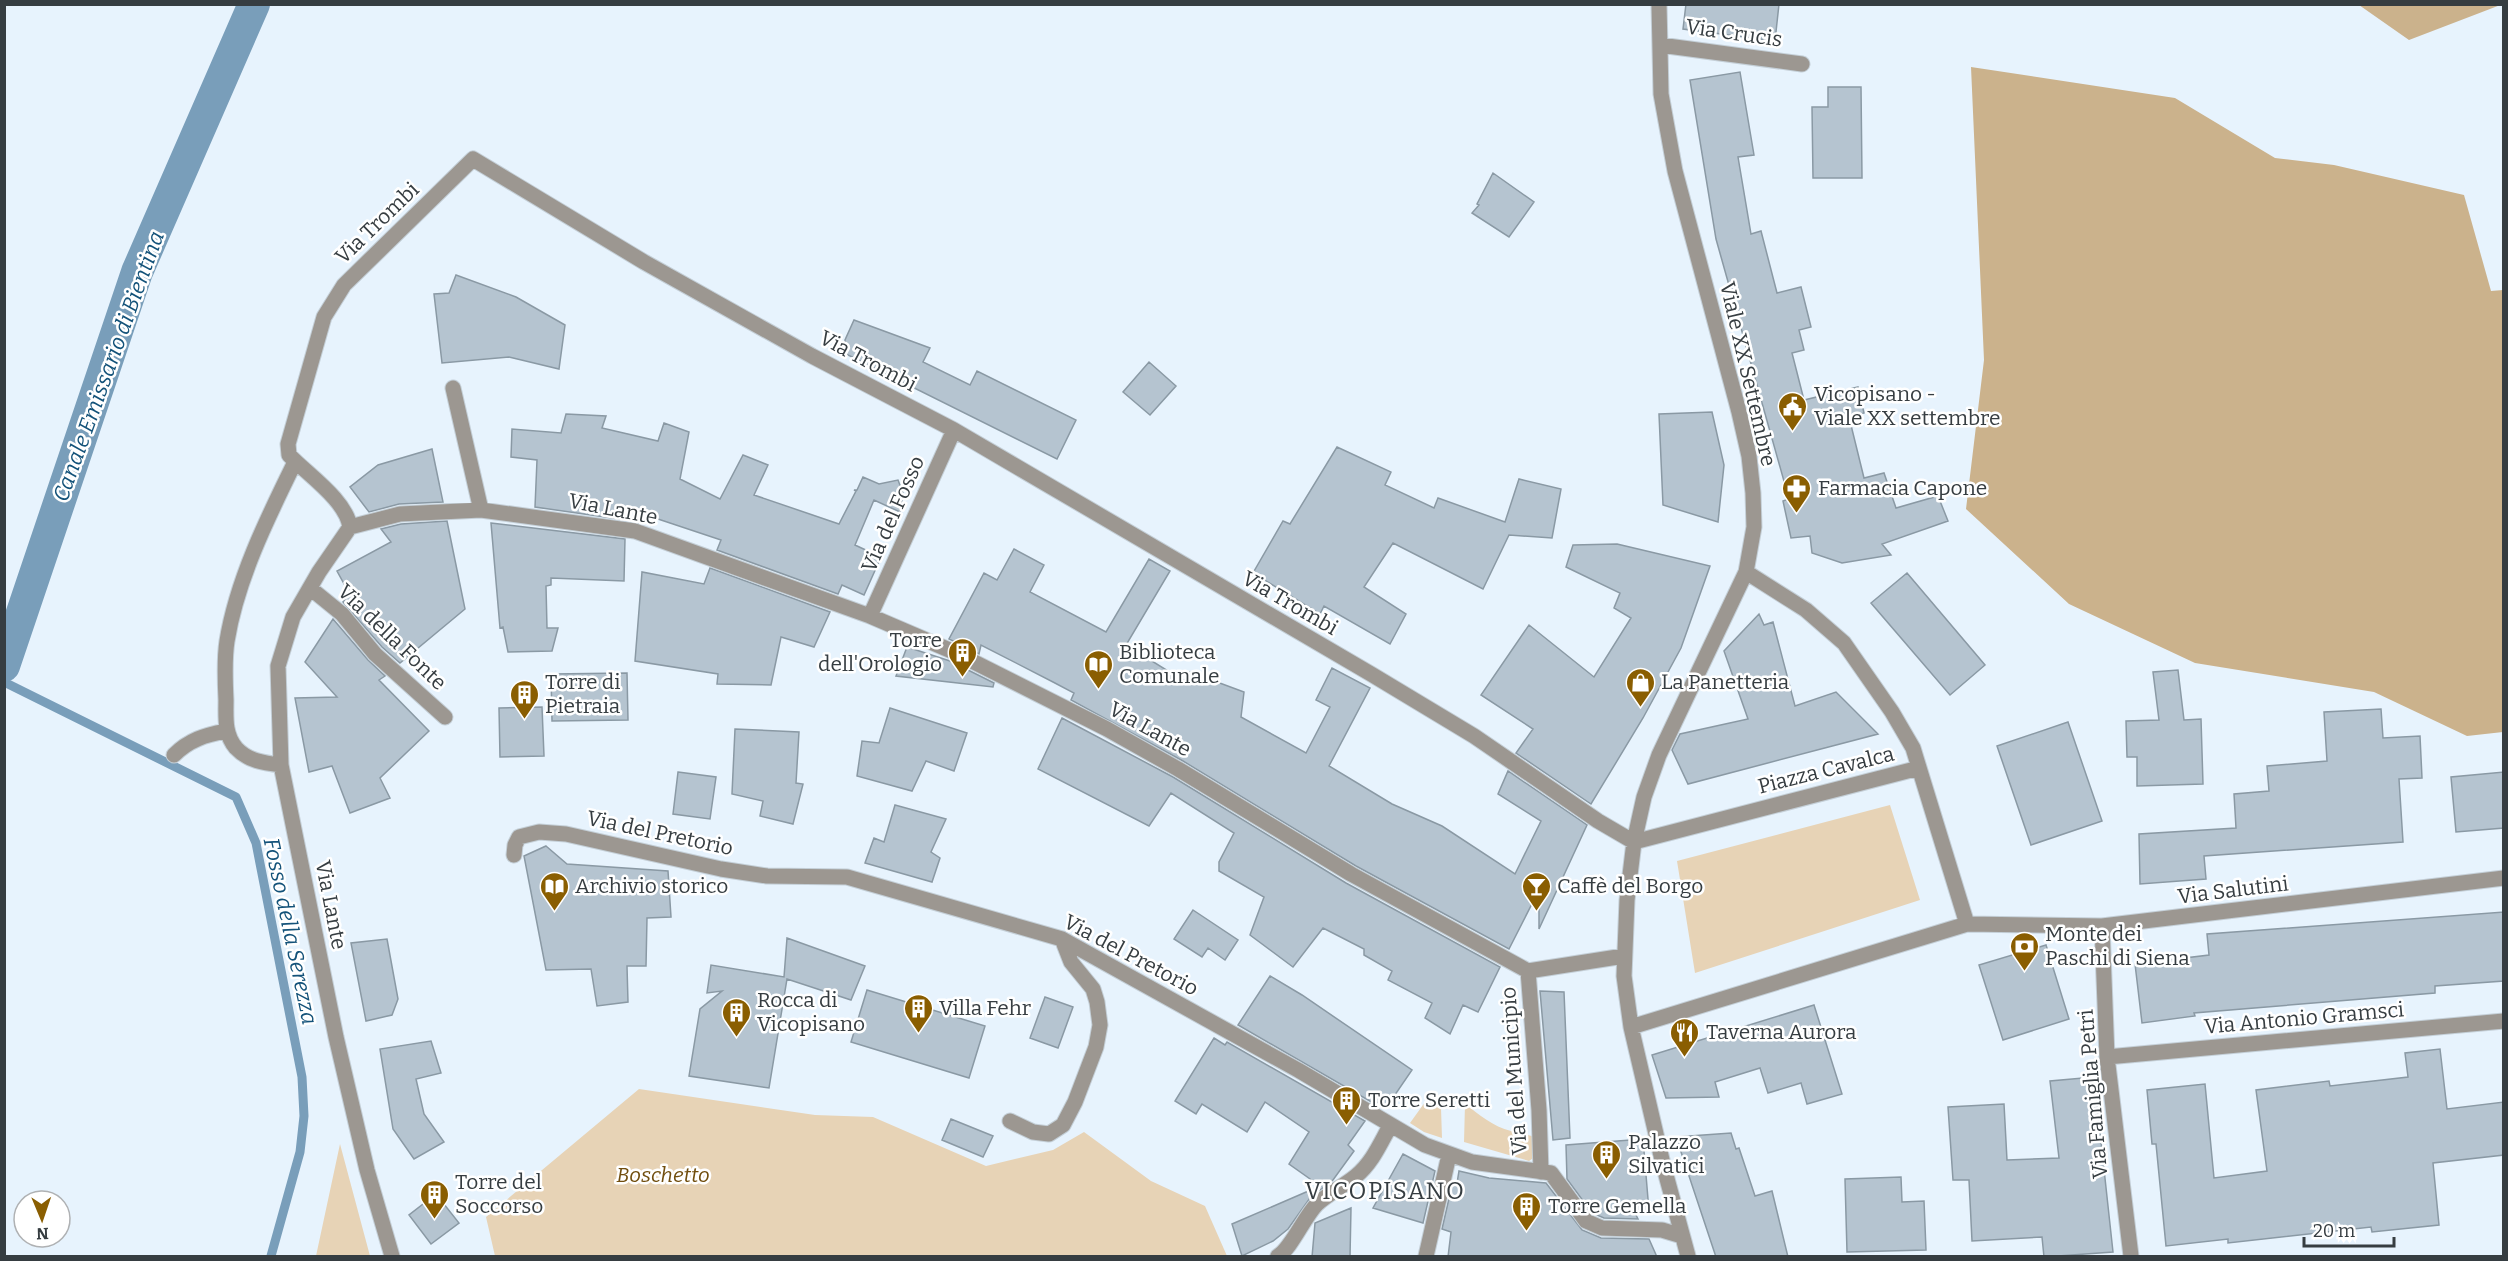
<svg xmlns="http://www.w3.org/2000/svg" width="2508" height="1261" viewBox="0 0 2508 1261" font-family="Bitter,serif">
<rect width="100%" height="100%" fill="#e7f3fd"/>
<path fill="#e7d3b6" d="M1890 805 1920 900 1695 973 1677 861Z
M639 1089 815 1115 873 1117 986 1166 1053 1150 1084 1132 1151 1181 1205 1206 1227 1256H495L486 1217Z
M1433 1091 1441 1108 1442 1138 1424 1132 1410 1123Z
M1465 1104C1479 1114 1493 1127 1511 1131 1519 1134 1526 1133 1534 1137L1536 1156 1529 1161 1464 1142Z
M340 1144 370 1256H316Z"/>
<path fill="#cbb28c" d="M2503 4 2409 40 2359 5V4Z
M1971 67 2175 98 2275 158 2334 165 2464 195 2491 291 2503 290V732L2467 736 2374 692 2195 663 2069 604 1966 509 1984 360Z"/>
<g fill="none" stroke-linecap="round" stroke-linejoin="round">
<path stroke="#799eba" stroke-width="9" d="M4 682 236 797 256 843 302 1077 304 1116 300 1152 271 1256"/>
<path stroke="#799eba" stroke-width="32" d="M4 666 137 272 254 4"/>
</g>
<path fill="#b5c4d0" stroke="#8a99a4" stroke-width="1.5" d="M1686 4H1779L1775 41 1683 29Z
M1740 72 1754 155 1738 157 1751 234 1761 231 1777 293 1801 287 1811 327 1799 330 1804 350 1792 353 1804 400 1858 387 1864 413 1849 417 1864 478 1884 473 1896 508 1938 496 1948 521 1882 544 1891 555 1842 563 1812 553 1810 536 1791 538 1783 501 1789 499 1716 239 1690 80Z
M1828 87H1861L1862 178H1813L1812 107H1828Z
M1493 173 1534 202 1509 237 1472 213 1479 205 1477 204Z
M456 275 516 297 565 325 559 369 509 357 442 363 434 294 449 293Z
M854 320 930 348 923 362 970 385 977 371 1076 420 1057 459 846 354 845 340Z
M1149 362 1176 386 1150 415 1123 392Z
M1712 412 1724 465 1718 522 1663 505 1659 414Z
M566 414 606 416 602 428 658 441 664 423 689 432 680 479 720 499 743 455 768 465 754 495 839 524 856 491 854 490H857L863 477 879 484 898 480 903 493 900 512 874 500 855 545 881 557 864 595 842 585 838 594 717 550 721 540 625 508V520L535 507 537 460 511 457 512 429 561 433Z
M1337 447 1391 472 1385 485 1434 508 1438 498 1505 522 1519 479 1561 489 1552 538 1509 535 1483 589 1393 543 1364 587 1406 614 1390 644 1324 606 1320 614 1253 573 1283 521 1290 524Z
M432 449 443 502 399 504 369 512 350 487 378 465Z
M447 521 465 609 400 663 382 647 343 602 349 593 337 571 391 542 381 529 401 524Z
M491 523 625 539 624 581 551 578V585L546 586 547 628H558L552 651 508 652 503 627 500 628Z
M1617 544 1710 566 1681 648 1643 718 1591 804 1516 753 1533 729 1481 695 1529 625 1594 677 1631 618 1614 608 1620 593 1566 567 1573 545Z
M1014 549 1044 565 1030 592 1106 632 1149 559 1170 571 1126 645 1184 681 1190 672 1244 692 1241 717 1306 753 1330 707 1316 700 1332 668 1370 688 1329 766 1392 804 1442 826 1515 874 1541 821 1498 794 1508 771 1587 825 1539 929V890L1509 949 1356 866 1183 761 1071 700 1074 693 1053 682 981 645 979 654 949 639 984 573 997 580Z
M710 568 830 612 814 647 781 637 771 685 717 684 718 674 635 661 642 572 704 584Z
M1907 573 1985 665 1950 695 1871 603Z
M1759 614 1764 625 1773 622 1795 706 1836 692 1878 734 1688 784 1672 750 1680 734 1748 719 1724 651Z
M333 619 368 660 385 676 379 680 429 731 380 778 390 798 350 813 332 766 309 772 295 698 337 697 305 662Z
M907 647 950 661 994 683 993 687 896 676Z
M2178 670 2184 720 2201 719 2203 784 2137 786V757H2127L2126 721 2159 720 2153 672Z
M627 673 628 720 552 721 551 674Z
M542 707 544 756 500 757 499 708Z
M890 708 967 733 954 771 926 761 912 791 857 776 862 741 879 743Z
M2381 709 2383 738 2420 736 2422 778 2399 779 2403 842 2204 856 2206 879 2140 884 2139 834 2236 828 2234 794 2269 791 2267 766 2327 761 2324 712Z
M1062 718 1173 777 1346 883 1500 967 1478 1012 1463 1005 1450 1034 1425 1018 1432 1003 1388 980 1392 971 1364 955V949L1323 928 1293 967 1250 935 1264 897 1219 871V862L1234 833 1171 793 1149 826 1038 769Z
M2068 722 2102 821 2031 845 1997 746Z
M735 729 799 732 796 783 803 784 793 824 760 816 763 801 732 794Z
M678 772 716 777 710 819 673 814Z
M2504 772V828L2456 832 2451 777Z
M895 805 946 819 931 852 940 858 932 882 865 863 874 838 884 842Z
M546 846 567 864 668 871 671 917 647 918 646 966H627L628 1002 597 1006 591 969 546 970 524 856Z
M1193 910 1238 940 1225 960 1208 948 1202 957 1174 939Z
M2504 912V981L2435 986V993L2194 1013 2195 1016 2142 1023 2135 964 2209 955 2207 934Z
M787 938 865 966 851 1000 787 979 769 1088 689 1076 700 1009 722 991 707 993 711 965 784 977Z
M387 939 398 999 392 1015 366 1021 351 943Z
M2046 945 2069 1019 2003 1040 1979 965Z
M1270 976 1302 995 1412 1070 1386 1108 1377 1102 1375 1104 1238 1025Z
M867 990 985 1026 969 1078 851 1042Z
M1540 991 1564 992 1570 1138 1553 1140Z
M1045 997 1073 1007 1058 1048 1030 1038Z
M1814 1005 1842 1094 1807 1104 1801 1083 1768 1093 1760 1068 1715 1082 1719 1097 1666 1098 1652 1055Z
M1214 1038 1225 1045 1227 1042 1365 1121 1348 1145 1354 1151 1333 1180 1310 1198 1288 1229 1273 1241 1242 1256 1232 1224 1320 1186 1289 1164 1309 1132 1265 1102 1247 1132 1202 1104 1196 1114 1175 1101Z
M431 1041 441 1073 416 1079 424 1114 444 1142 414 1159 393 1129 380 1049Z
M2440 1049 2447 1109 2504 1102V1155L2433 1163 2439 1225 2372 1232 2371 1227 2228 1243V1239L2166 1246 2156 1144H2152L2147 1090 2205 1084 2214 1178 2267 1171 2256 1090 2329 1081 2330 1086 2408 1077 2405 1053Z
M2094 1077 2113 1252 2044 1257 2042 1237 1972 1241 1969 1180H1953L1948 1107 2004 1104 2007 1160 2059 1158 2050 1081Z
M951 1119 993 1136 983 1157 942 1140Z
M1731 1133 1736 1149 1739 1148 1755 1196 1772 1191 1788 1257H1716L1676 1137Z
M1643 1139 1649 1211H1634L1638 1219 1604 1218 1592 1213 1567 1179 1566 1145Z
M1403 1154 1435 1171 1423 1223 1373 1208Z
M1459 1171 1489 1178 1546 1183 1582 1230 1601 1238 1649 1239 1657 1257H1448L1451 1232 1442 1229 1453 1181 1457 1183Z
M1901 1177 1902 1202 1924 1201 1926 1250 1847 1252 1845 1179Z
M436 1194 459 1223 431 1244 409 1215Z
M1351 1208 1350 1257H1312L1315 1223Z"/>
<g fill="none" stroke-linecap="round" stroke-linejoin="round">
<defs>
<path id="minor" d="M1659 4 1661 94 1675 171 1739 412 1749 456 1753 493 1754 527 1746 572 1659 755 1644 797 1634 842 1627 900 1624 976 1631 1027 1663 1164 1688 1256
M1660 45 1802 64
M453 388 481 510
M350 527C346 500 308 475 289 455L288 444 324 317 344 285 473 159 644 262 812 356 954 430 1371 674 1474 736 1598 821 1634 842
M1746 572 1806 610 1844 643 1892 712 1913 748 1967 924
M310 588 342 614 375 654 445 717
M870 616 954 430
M174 755C189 740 205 735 226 731
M281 765C264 763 248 761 236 748 224 734 226 717 226 700 225 680 224 660 227 641 237 579 268 517 295 462
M1634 842 1919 768
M514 855 515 845 519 837 539 832 566 834 721 869 767 876 847 877 1062 939 1298 1070 1425 1145 1472 1162 1551 1173 1586 1221 1602 1228 1662 1230 1682 1236
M2102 926 2107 1057 2131 1256
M1528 971 1539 1110 1541 1172
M1528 971 1624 956
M1631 1027 1967 924 2102 926 2504 878
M2107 1057 2504 1021
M1010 1121 1033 1132 1049 1134 1063 1125 1075 1102 1096 1047 1100 1025 1097 1002 1093 989 1071 962 1062 939
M392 1256 367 1170 336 1037 281 765 278 666 293 617 319 572 350 527 400 514 481 510 635 531 870 616 954 652 1107 729 1178 769 1351 874 1528 971
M1278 1256C1291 1249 1304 1217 1317 1204 1329 1193 1344 1186 1356 1176 1372 1163 1380 1144 1390 1126
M1426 1256 1449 1155"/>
</defs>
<use href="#minor" stroke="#c4cfd7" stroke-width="17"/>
<use href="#minor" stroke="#9c9791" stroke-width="15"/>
</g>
<defs>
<symbol id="civic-pin" viewBox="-11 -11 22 30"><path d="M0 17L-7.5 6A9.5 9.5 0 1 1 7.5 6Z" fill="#8a5e01" stroke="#fff"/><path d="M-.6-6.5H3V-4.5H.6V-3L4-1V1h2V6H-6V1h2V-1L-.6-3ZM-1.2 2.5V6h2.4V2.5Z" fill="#fff"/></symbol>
<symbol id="pharmacy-pin" viewBox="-11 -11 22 30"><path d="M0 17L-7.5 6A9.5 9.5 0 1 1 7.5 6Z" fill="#8a5e01" stroke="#fff"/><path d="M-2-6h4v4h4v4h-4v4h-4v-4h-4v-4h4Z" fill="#fff"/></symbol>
<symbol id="building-pin" viewBox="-11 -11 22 30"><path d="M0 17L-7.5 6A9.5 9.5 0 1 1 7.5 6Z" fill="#8a5e01" stroke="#fff"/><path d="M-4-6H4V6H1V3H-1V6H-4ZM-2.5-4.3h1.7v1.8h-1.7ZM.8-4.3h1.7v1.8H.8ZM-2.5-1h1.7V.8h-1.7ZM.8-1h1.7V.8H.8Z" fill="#fff"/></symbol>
<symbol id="library-pin" viewBox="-11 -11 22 30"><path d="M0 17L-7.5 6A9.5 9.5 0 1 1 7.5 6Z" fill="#8a5e01" stroke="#fff"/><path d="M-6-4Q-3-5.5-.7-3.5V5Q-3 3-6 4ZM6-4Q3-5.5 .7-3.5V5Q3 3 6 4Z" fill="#fff"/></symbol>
<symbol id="shop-pin" viewBox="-11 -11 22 30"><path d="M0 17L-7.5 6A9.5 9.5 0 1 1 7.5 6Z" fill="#8a5e01" stroke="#fff"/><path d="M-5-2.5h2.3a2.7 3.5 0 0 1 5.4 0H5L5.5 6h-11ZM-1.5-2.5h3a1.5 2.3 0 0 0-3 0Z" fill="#fff"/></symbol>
<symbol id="bar-pin" viewBox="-11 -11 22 30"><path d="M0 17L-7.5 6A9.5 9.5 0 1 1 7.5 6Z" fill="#8a5e01" stroke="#fff"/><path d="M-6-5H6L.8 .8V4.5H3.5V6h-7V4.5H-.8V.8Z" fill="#fff"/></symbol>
<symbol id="bank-pin" viewBox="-11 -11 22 30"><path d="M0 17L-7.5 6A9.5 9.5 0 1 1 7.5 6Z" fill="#8a5e01" stroke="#fff"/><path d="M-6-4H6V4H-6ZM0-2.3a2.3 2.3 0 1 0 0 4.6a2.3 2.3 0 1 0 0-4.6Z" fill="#fff"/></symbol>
<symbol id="restaurant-pin" viewBox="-11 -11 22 30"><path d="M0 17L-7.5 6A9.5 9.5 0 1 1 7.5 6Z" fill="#8a5e01" stroke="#fff"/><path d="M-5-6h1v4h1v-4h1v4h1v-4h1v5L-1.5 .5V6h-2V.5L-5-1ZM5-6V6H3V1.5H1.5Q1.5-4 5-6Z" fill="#fff"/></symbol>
</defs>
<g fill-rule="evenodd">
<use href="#civic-pin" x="1776" y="390" width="33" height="45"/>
<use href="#pharmacy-pin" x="1780" y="472" width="33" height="45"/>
<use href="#building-pin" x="946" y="636" width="33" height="45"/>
<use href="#library-pin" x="1082" y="648" width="33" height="45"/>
<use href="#shop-pin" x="1624" y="666" width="33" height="45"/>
<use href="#building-pin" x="508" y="678" width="33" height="45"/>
<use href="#library-pin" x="538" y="870" width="33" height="45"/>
<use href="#bar-pin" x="1520" y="870" width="33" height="45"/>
<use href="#bank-pin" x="2008" y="930" width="33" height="45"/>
<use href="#building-pin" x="902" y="992" width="33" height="45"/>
<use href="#building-pin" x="720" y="996" width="33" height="45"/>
<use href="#restaurant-pin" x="1668" y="1016" width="33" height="45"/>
<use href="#building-pin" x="1330" y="1084" width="33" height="45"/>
<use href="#building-pin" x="1590" y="1138" width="33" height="45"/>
<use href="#building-pin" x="418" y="1178" width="33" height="45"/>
<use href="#building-pin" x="1510" y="1190" width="33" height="45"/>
</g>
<g text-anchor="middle" stroke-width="5" stroke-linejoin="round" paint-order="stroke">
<g font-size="21" fill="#363d41" stroke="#fff">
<text transform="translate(1734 33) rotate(8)" y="7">Via Crucis</text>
<text transform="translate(377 223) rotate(-44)" y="7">Via Trombi</text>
<text transform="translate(868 361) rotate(28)" y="7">Via Trombi</text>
<text transform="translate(1748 374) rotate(77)" y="7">Viale XX Settembre</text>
<text transform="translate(613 509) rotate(11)" y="7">Via Lante</text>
<text transform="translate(893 514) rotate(-66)" y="7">Via del Fosso</text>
<text transform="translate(1290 603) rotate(30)" y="7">Via Trombi</text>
<text transform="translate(392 637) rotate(44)" y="7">Via della Fonte</text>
<text transform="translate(1150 729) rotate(29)" y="7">Via Lante</text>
<text transform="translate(1826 770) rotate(-14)" y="7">Piazza Cavalca</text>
<text transform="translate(660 833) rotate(12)" y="7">Via del Pretorio</text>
<text transform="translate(2233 890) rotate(-7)" y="7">Via Salutini</text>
<text transform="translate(331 905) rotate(79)" y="7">Via Lante</text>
<text transform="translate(1131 955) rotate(28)" y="7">Via del Pretorio</text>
<text transform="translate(2304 1018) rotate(-5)" y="7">Via Antonio Gramsci</text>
<text transform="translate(1514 1071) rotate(-94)" y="7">Via del Municipio</text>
<text transform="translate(2093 1094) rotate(-95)" y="7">Via Famiglia Petri</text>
</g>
<g font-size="21" fill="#363d41" stroke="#fff" text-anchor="start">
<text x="1814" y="401">Vicopisano -<tspan x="1814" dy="24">Viale XX settembre</tspan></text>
<text x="1818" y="495">Farmacia Capone</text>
<text x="942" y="647" text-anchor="end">Torre<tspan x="942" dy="24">dell'Orologio</tspan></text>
<text x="1119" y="659">Biblioteca<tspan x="1119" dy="24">Comunale</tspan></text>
<text x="545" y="689">Torre di<tspan x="545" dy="24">Pietraia</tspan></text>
<text x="1661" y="689">La Panetteria</text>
<text x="575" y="893">Archivio storico</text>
<text x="1557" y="893">Caffè del Borgo</text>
<text x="2045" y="941">Monte dei<tspan x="2045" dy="24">Paschi di Siena</tspan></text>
<text x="757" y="1007">Rocca di<tspan x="757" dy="24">Vicopisano</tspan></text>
<text x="939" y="1015">Villa Fehr</text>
<text x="1706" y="1039">Taverna Aurora</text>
<text x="1368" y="1107">Torre Seretti</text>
<text x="1628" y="1149">Palazzo<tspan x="1628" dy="24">Silvatici</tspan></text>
<text x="455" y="1189">Torre del<tspan x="455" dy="24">Soccorso</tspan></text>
<text x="1548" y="1213">Torre Gemella</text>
</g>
<g font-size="21" font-style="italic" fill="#714e0e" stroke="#fff">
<text x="663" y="1182">Boschetto</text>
</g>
<g font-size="22" font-style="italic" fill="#135279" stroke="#fff">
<text transform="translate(108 366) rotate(-70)" y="8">Canale Emissario di Bientina</text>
<text transform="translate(291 931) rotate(78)" y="8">Fosso della Serezza</text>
</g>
<g font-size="24" letter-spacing="1.5" fill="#363d41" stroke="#fff">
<text x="1385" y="1199">VICOPISANO</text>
</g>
</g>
<rect width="2508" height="1261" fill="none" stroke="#363d41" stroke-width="12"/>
<g transform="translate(42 1219) rotate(178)"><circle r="28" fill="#ffffff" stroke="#afb1b3" stroke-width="1.5"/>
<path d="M0-4.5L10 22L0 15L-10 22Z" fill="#8a5e01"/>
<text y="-9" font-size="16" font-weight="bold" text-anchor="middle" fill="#363d41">N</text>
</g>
<path d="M2304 1237v9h90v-9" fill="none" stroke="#363d41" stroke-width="3"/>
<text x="2313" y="1237" font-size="18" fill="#363d41" stroke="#ffffff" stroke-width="4.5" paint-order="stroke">20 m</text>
</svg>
